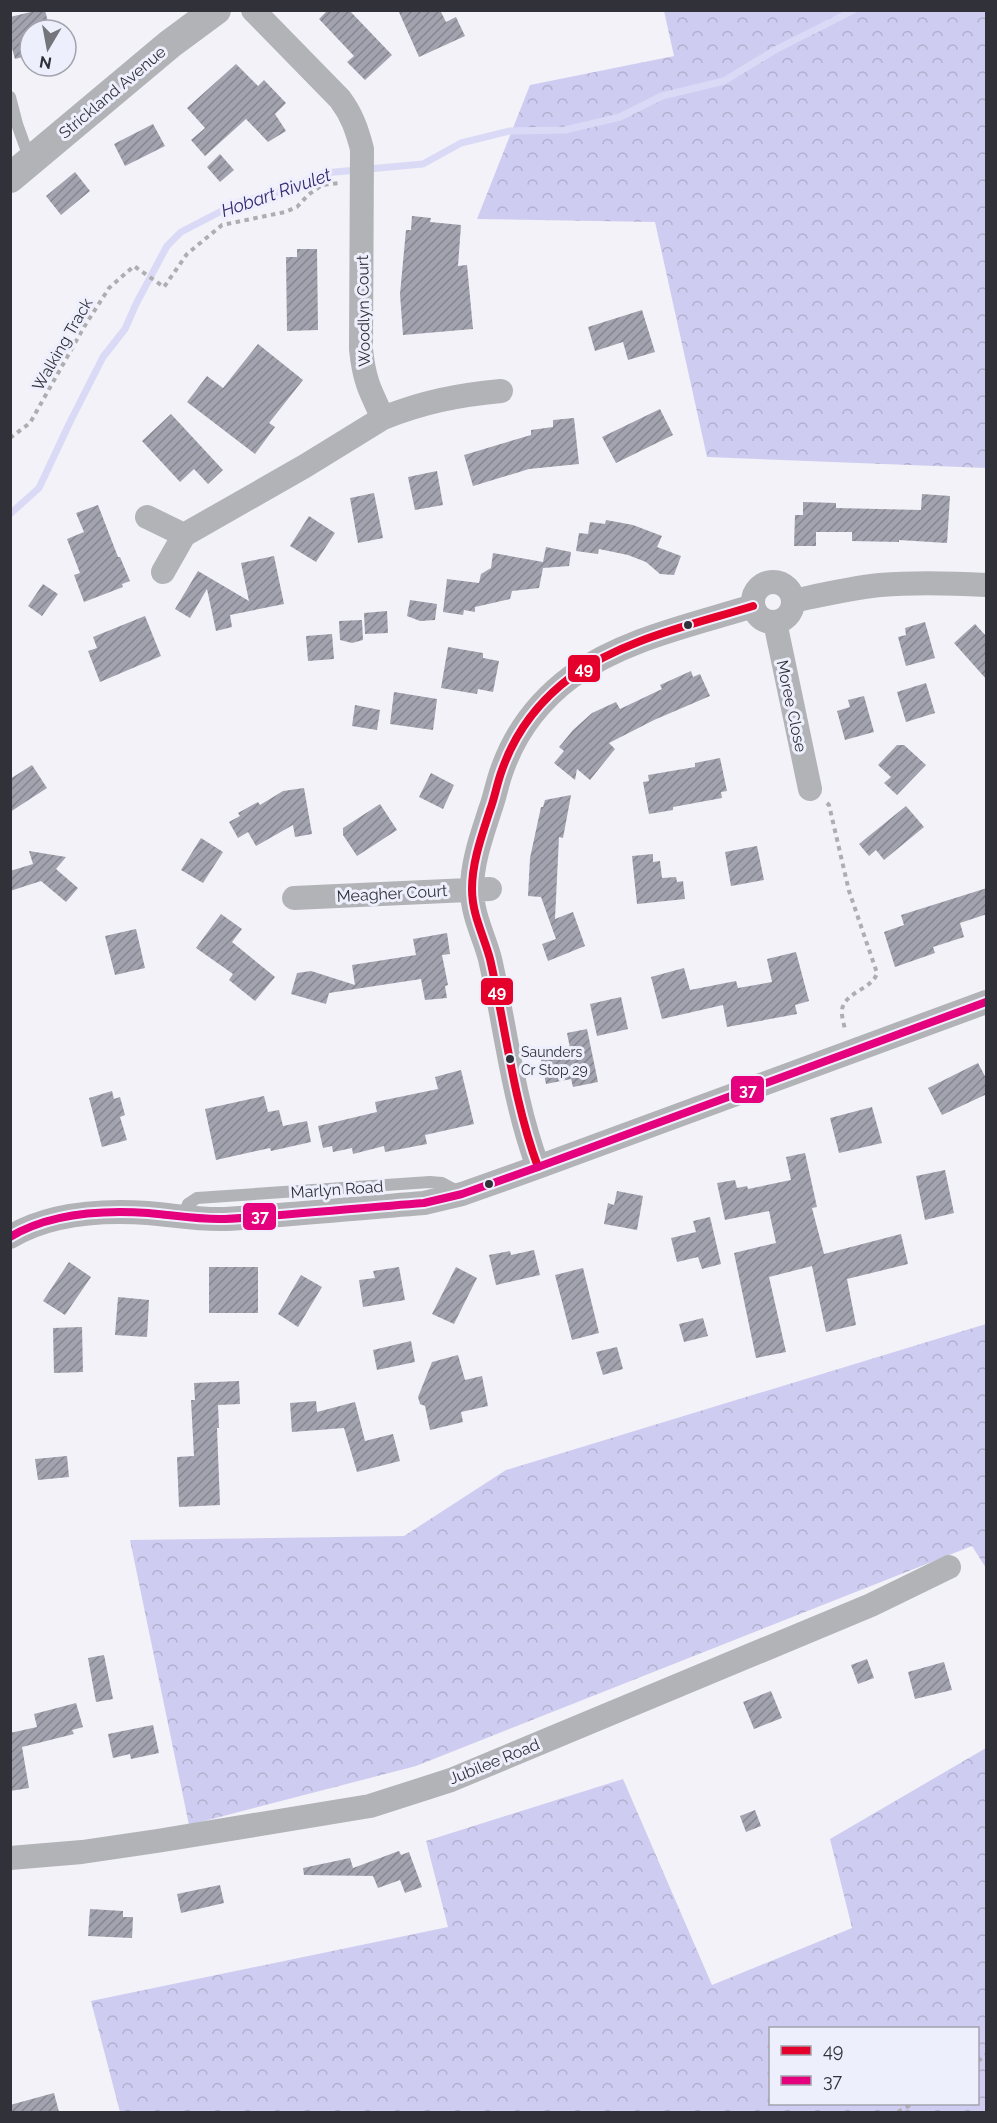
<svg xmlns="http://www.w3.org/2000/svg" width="997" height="2123" viewBox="0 0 997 2123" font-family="Raleway,sans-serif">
<defs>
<pattern id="forest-crowns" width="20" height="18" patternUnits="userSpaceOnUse" patternTransform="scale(1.5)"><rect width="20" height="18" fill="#cecdf1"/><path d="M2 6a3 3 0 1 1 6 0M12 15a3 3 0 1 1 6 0" fill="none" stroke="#b1b0cf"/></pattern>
<pattern id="building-hatch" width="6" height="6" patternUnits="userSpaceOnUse" patternTransform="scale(1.5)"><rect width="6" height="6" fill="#a3a2af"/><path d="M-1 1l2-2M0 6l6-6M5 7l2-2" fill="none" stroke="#85858f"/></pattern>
</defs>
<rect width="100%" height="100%" fill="#f2f2f8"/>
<path fill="url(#forest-crowns)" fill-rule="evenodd" d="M664 11H986V468L707 457 655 222 477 219 530 85 674 56Z
M986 1324V1568L972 1546 416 1766 189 1825 130 1540 404 1536 506 1470Z
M986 1748V2112H120L91 2001 448 1927 426 1841 623 1779 712 1985 852 1928 830 1839ZM770 2028H978V2104H770Z"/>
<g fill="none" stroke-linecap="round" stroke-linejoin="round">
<path stroke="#dadaf7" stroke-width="7" d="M10 514 39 488 70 422 103 357 125 329 136 304 167 246 181 232 237 203 275 193 324 173 423 164 461 143 510 131 565 130 620 117 662 96 724 81 775 50 854 10"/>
</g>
<path fill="url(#building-hatch)" d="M39 10H45L50 30H30V55L15 59 10 41V17Z
M328 10H349L392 55 365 80 347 62 354 56 319 19Z
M398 10H440L446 22 456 17 465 36 419 57Z
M236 64 258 86 264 80 286 103 275 114 286 131 268 142 246 119 205 156 191 140 205 128 187 108Z
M153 124 165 146 125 166 114 144Z
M220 154 234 170 220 182 207 167Z
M75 172 90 191 61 215 46 196Z
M412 216 431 218 430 222 461 225 458 266 467 265 473 329 403 335 400 294 406 230H411Z
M297 249H317L318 330 287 331 286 257H297Z
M642 310 655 352 628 360 623 342 595 351 588 327Z
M258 344 303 380 269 423 275 427 255 454 187 402 207 376 223 388Z
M660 409 673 435 616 463 602 437Z
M171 414 223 470 208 484 194 469 180 482 142 441Z
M574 418 579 464 529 469 473 486 464 455 531 435V430L553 427V420Z
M437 471 443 505 415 510 408 477Z
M374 493 383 538 358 543 350 498Z
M922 494 950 496 947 543 899 540V542L852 541V532H816V546H794L795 515H803V502L836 503V508L921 510Z
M98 505 118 557H120L130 581 122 584 123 587 84 602 74 575 80 573 67 539 84 532 76 513Z
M309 516 335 533 316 562 290 546Z
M606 520 633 525 662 536 657 547 681 556 674 575 660 574 646 562 628 555 599 549 598 554 576 551 579 533 588 534 590 522 605 524Z
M546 547 571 552 569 566 543 568 539 588 512 591 510 599 475 607V612L464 610 463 615 443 612 447 579 479 583 481 574 491 568 493 553 543 562Z
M274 556 284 604 230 615 232 627 216 631 207 589 190 618 175 609 198 571 249 601 241 563Z
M43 584 58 594 42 616 28 606Z
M410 600 437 604 435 620 420 621 407 616Z
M387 611 388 633 365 634 364 613Z
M145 616 161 656 100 682 88 651 97 648 93 637Z
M362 620 363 640 352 643 340 640 339 621Z
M925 622 935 658 906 666 898 637 906 635 905 628Z
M975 624 987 637V680L954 643Z
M332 634 334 659 308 661 306 636Z
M448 647 483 653V658L499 661 493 692 478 689 477 694 441 688Z
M691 671 693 677 700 674 710 696 654 720 609 743 615 749 590 780 577 769 575 780 554 763 564 751 559 747 573 730 592 713 616 702 620 709 662 689 660 685Z
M926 683 935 713 906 722 897 692Z
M394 692 437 699 433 730 390 724Z
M864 696 874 732 845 740 837 711 850 707 848 700Z
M355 705 380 710 377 730 352 726Z
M897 745H904L926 765 897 795 884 783 891 777 878 765Z
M720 758 727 791 721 792 722 798 673 807V810L649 814 643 782 649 781 648 775 695 767V763Z
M32 765 47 788 10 812V779Z
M431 773 454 785 443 809 419 797Z
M304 788 312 834 295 837 293 825 256 846 248 832 238 838 229 822 240 816 238 813 258 802 260 805 283 791Z
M571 795 563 838 559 837 555 919 573 912 585 946 548 961 542 944 556 939 541 897 528 896 530 858 541 807H543L545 800Z
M380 804 397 830 357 856 343 835V828Z
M906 806 924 827 884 860 876 850 869 856 859 844Z
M201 838 223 852 203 883 181 870Z
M757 846 764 880 731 886 725 852Z
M29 851 66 857 56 869 78 888 66 902 41 881 10 891V871L33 864Z
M653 854V862L660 861 662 878 676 877 677 882 683 881 685 899 637 904 632 856Z
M987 888V914L960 923 964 937 933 947 935 953 895 967 884 932 904 925 901 915Z
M221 914 242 929 232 942 275 977 255 1001 229 980 233 974 196 948Z
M136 929 145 968 115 975 105 936Z
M447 933 450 954 442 955 448 985 445 986 447 998 425 1000 421 979 329 993 326 1004 291 994 297 973 311 971 355 985 352 965 416 955 413 939Z
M796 952 809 1001 795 1005 797 1014 727 1027 723 1005 662 1019 651 977 684 968 690 990 736 981 738 988 772 982 767 959Z
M621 997 628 1029 597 1036 590 1004Z
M587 1029 598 1082 573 1087 571 1079 546 1084 541 1059 571 1053 567 1033Z
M978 1063 987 1080V1094L942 1115 928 1088Z
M461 1070 474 1124 425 1135 427 1144 385 1152 384 1146 353 1154 352 1148 333 1152 332 1146 323 1148 318 1126 377 1112 375 1102 438 1089 435 1077Z
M112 1091 114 1099 120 1097 125 1115 120 1117 127 1140 102 1147 89 1098Z
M264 1096 268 1112 279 1110 283 1126 307 1121 311 1142 271 1151 270 1148 216 1160 205 1109Z
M872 1107 882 1143 839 1153 830 1118Z
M805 1153 817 1207 812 1208 824 1254 901 1234 908 1264 847 1279 856 1325 826 1332 812 1266 769 1277 786 1352 756 1358 734 1253 776 1243 769 1211 725 1220 717 1183 735 1180 737 1188 747 1186 748 1189 791 1180 786 1157Z
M945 1170 954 1213 925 1220 916 1176Z
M617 1191 643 1196 637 1230 604 1224 608 1203 614 1205Z
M710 1217 721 1264 702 1269 698 1257 677 1262 671 1238 696 1232 693 1221Z
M534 1250 540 1275 496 1285 489 1255 510 1251 511 1255Z
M69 1262 91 1277 65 1315 43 1301Z
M209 1267H258V1313H209Z
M399 1267 405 1300 363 1307 359 1280 375 1278 373 1271Z
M456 1267 477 1278 454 1324 432 1314Z
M583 1268 599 1333 572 1340 555 1275Z
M301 1275 322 1287 298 1327 278 1314Z
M118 1297 149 1300 147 1337 115 1335Z
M703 1318 708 1336 684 1342 679 1324Z
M82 1327 83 1372 54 1373 53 1328Z
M411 1341 415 1362 377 1370 373 1350Z
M617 1347 623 1369 603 1375 596 1352Z
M458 1355 465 1380 482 1376 488 1406 461 1412 463 1422 430 1430 425 1406 420 1404 418 1397 432 1362Z
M239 1381 240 1404 218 1405 219 1428H217L220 1505 179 1507 177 1457 194 1456 191 1400H195L194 1383Z
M316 1401 317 1412 355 1402 365 1441 393 1434 400 1461 357 1472 344 1428 292 1432 290 1403Z
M67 1456 69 1477 38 1480 35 1459Z
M104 1655 113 1699 96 1702 88 1658Z
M867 1659 874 1678 858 1684 851 1665Z
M944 1662 952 1690 915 1699 908 1672Z
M771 1691 782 1718 754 1729 743 1702Z
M76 1703 83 1727 72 1730 74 1734 22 1747 29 1788 10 1791V1733L37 1727 34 1714Z
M153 1725 159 1753 131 1759 130 1754 113 1758 108 1734Z
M755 1810 761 1826 746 1832 740 1816Z
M399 1851 401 1855 409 1852 422 1887 405 1893 400 1880 378 1888 373 1876 304 1875 303 1868 350 1858 353 1868Z
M220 1885 224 1903 181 1913 177 1894Z
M90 1909 123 1911V1917H133L132 1938 88 1936Z
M54 2093 59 2112H10V2105Z"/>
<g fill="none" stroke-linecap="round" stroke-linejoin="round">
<path stroke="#aeaeb1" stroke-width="4" stroke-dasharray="4.5 4.5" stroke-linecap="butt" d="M10 438 30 423 84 327 109 288 134 266 164 287 187 254 222 225 285 212 297 207 308 195 322 185 340 183V185
M827 803 829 805 849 891 877 973C873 988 849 991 843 1006 840 1013 844 1023 845 1030
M978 2061 986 2055
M898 2112 912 2104"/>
<path stroke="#b2b3b7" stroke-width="12" d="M10 97 17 124 30 160
M183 1217 188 1204 197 1198 430 1182 442 1183 459 1192"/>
<path stroke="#b2b3b7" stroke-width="24" d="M383 418C423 402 458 395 501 391
M147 517 184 535
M163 572 184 535 305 466 383 418C370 391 364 380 361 349L362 149C357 130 352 115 340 99L253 10
M753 602a20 20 0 1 1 40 0a20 20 0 1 1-40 0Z
M793 601C821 595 850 588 880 585 915 582 951 583 986 585
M775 622 810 789
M294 898 490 889
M538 1167C513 1100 506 1029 490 959 484 936 472 915 472 889 472 862 482 835 490 810 495 797 497 783 502 770 515 733 539 701 571 677 624 639 692 625 753 606
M10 1237C50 1213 103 1210 148 1213 173 1215 199 1220 225 1219 291 1215 358 1208 424 1203L462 1194 538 1167 986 1002
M10 1858 82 1852 157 1841 370 1806 451 1780 871 1605 949 1567"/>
<path stroke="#b2b3b7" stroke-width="30" d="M10 178 170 44 216 10"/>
<defs>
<path id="bus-1" d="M538 1167C513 1100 506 1029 490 959 484 936 472 915 472 889 472 862 482 835 490 810 495 797 497 783 502 770 515 733 539 701 571 677 624 639 692 625 753 606"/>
<path id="bus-2" d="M10 1237C50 1213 103 1210 148 1213 173 1215 199 1220 225 1219 291 1215 358 1208 424 1203L462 1194 538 1167 986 1002"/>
</defs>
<use href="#bus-1" stroke="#eeeffc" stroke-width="12"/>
<use href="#bus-2" stroke="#eeeffc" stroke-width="12"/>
<use href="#bus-1" stroke="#e4002b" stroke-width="8"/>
<use href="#bus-2" stroke="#e5007d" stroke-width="8"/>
</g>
<g fill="#313139" stroke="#eeeffc" stroke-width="2">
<circle cx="688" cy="625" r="5"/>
<circle cx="510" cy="1059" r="5"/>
<circle cx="489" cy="1184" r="5"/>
</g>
<g text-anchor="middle" stroke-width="6" stroke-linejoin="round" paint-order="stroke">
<g font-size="14" fill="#313139" stroke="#eeeffc" text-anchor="start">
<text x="521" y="1057">Saunders<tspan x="521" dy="18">Cr Stop 29</tspan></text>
</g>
<g font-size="16" fill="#313139" stroke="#eeeffc">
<text transform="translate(112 92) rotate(-40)" y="6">Strickland Avenue</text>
<text transform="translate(363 311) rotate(-91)" y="6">Woodlyn Court</text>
<text transform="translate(62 344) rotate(-60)" y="6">Walking Track</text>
<text transform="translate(792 706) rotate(78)" y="6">Moree Close</text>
<text transform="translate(392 893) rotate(-3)" y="6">Meagher Court</text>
<text transform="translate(337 1189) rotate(-4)" y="6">Marlyn Road</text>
<text transform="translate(494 1761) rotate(-22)" y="6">Jubilee Road</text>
</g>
<g font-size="18" font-style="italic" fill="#342870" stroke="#eeeffc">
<text transform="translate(276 193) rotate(-19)" y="6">Hobart Rivulet</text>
</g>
</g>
<g stroke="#eeeffc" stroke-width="2">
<rect x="567" y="654" width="34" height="29" rx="6" fill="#e4002b"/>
<rect x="480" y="977" width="34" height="29" rx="6" fill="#e4002b"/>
<rect x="730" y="1075" width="35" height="29" rx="6" fill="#e5007d"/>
<rect x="242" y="1202" width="35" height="29" rx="6" fill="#e5007d"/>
</g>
<g font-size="16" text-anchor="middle" font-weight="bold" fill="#fff">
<text x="584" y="674">49</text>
<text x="497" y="997">49</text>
<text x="748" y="1096">37</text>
<text x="260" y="1222">37</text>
</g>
<rect width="997" height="2123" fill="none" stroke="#313139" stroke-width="24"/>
<rect x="769" y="2027" width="210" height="78" fill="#eeeffc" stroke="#a2a3ae" stroke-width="1.5"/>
<rect x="781" y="2046" width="30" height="9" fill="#e4002b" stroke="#a2a3ae" stroke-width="1.5"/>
<text x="823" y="2057" font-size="18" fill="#313139">49</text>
<rect x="781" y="2076" width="30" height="9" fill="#e5007d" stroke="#a2a3ae" stroke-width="1.5"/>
<text x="823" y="2087" font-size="18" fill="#313139">37</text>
<g transform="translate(48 48) rotate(190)"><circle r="28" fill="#eeeffc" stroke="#a2a3ae" stroke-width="1.5"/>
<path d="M0-4.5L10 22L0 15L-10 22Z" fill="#75757c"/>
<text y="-9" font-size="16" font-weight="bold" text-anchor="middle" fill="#313139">N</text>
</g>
</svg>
